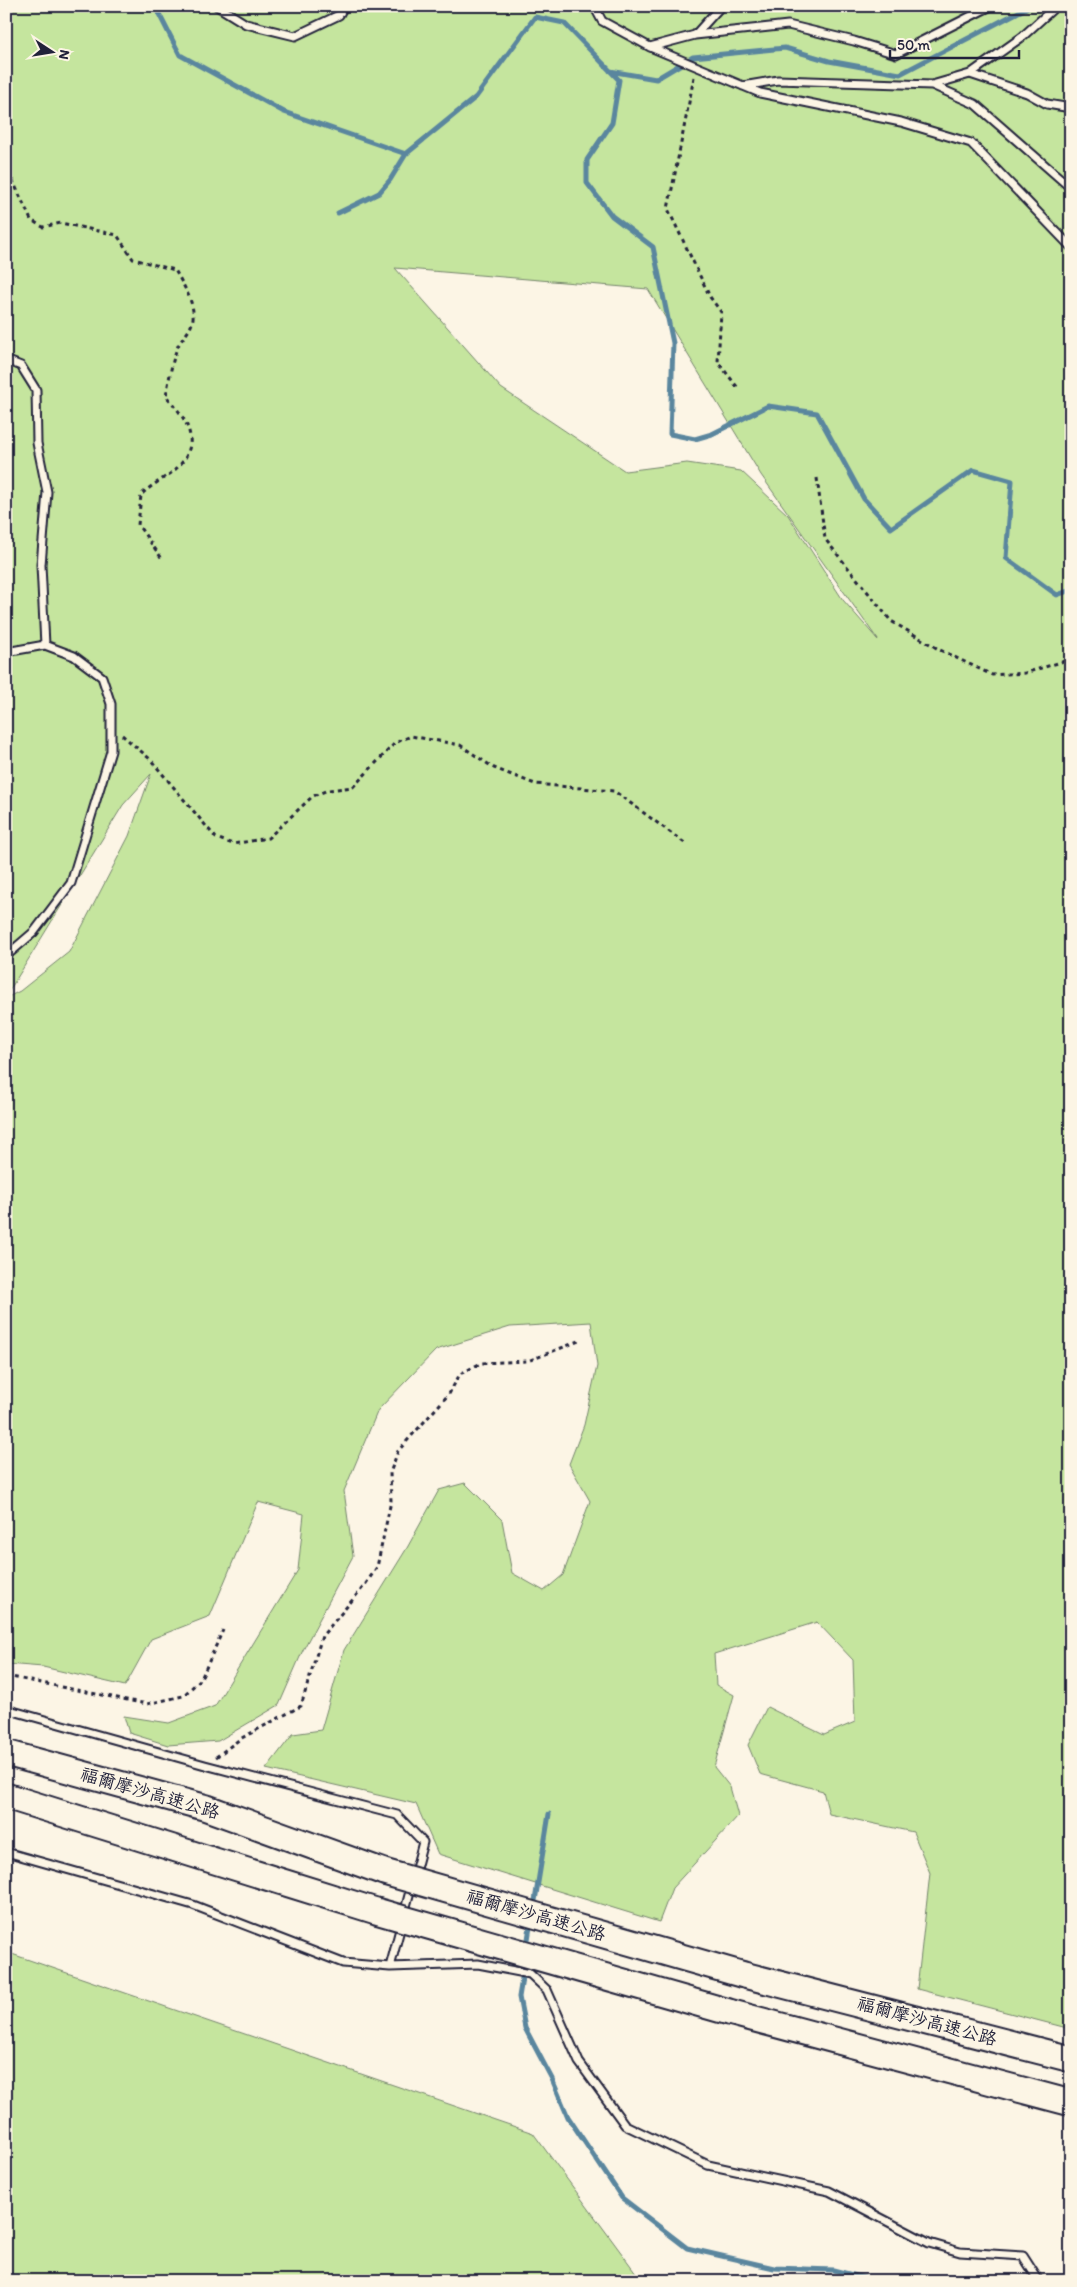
<svg xmlns="http://www.w3.org/2000/svg" width="1077" height="2287" viewBox="0 0 1077 2287" font-family="Itim,'LXGW WenKai TC',sans-serif">
<rect width="100%" height="100%" fill="#fcf5e5"/>
<filter id="ink" filterUnits="userSpaceOnUse"><feTurbulence type="fractalNoise" baseFrequency=".02" numOctaves="2"/><feDisplacementMap in="SourceGraphic" scale="10" xChannelSelector="R" yChannelSelector="G"/><feConvolveMatrix kernelMatrix="1 2 1 2 8 2 1 2 1" color-interpolation-filters="sRGB"/></filter>
<g filter="url(#ink)">
<path fill="#c5e59e" stroke="#74846c" fill-rule="evenodd" d="M6 6H1071V2029L917 1989 930 1873 913 1832 829 1814 823 1791 760 1774 748 1745 767 1707 824 1735 855 1722 853 1660 817 1622 714 1654 716 1685 734 1695 714 1767 730 1787 738 1816 672 1888 659 1922 438 1854 416 1804 266 1769 293 1734 321 1730 344 1650 407 1548 439 1490 465 1483 502 1520 512 1573 544 1591 563 1575 590 1501 569 1464 584 1425 597 1366 591 1322 510 1327 436 1350 378 1410 344 1491 353 1556 303 1650 279 1705 218 1741 168 1745 129 1733 124 1716 169 1723 215 1706 298 1570 304 1514 258 1502 210 1616 151 1639 125 1686 43 1667 6 1664V998L20 991 69 952 129 836 151 774 123 805 6 996ZM395 268 648 289 761 475 878 640 843 600 788 515 741 471 687 463 625 471 501 388Z
M6 1952 533 2133 642 2281H6Z"/>
<g fill="none" stroke-linecap="round" stroke-linejoin="round">
<path stroke="#5a869e" stroke-width="5" d="M155 6 180 55 284 112 406 154 476 97 535 17 564 23 619 80 612 123 587 160V183L612 216 653 247 673 343 670 434 695 439 712 434 768 406 817 413 864 499 891 528 973 470 1012 481 1006 558 1057 595 1071 590
M610 71 656 79 693 57 785 48 829 61 900 74 1030 6
M338 213 379 193 390 180 406 154
M534 1907 549 1814
M527 1946 531 1920
M525 1960 519 1997 525 2028 552 2079 568 2117 622 2198 687 2248 774 2268 833 2270 876 2281
M944 2281 965 2278 991 2281"/>
<defs>
<path id="service" d="M217 6 246 24 295 36 339 15 344 6
M594 6 602 21 650 47 760 93 901 122 971 143 1071 247
M695 35 788 25 854 41 896 54 991 6
M650 47 695 35 721 6
M970 74 1027 93 1047 104 1071 108
M932 85 975 104 1071 188
M743 86 778 80 932 85 970 74 1022 37 1056 6
M6 360 21 366 36 390 37 443 47 492 41 565 45 645 6 652
M6 956 34 932 71 883 111 751V704L102 677 74 656 45 645
M6 1709 205 1765 397 1815 423 1842 390 1967 343 1963 193 1905 6 1852
M390 1967 478 1964 530 1974 547 1990 579 2062 625 2125 708 2165 829 2191 929 2243 960 2252 1023 2256 1039 2281"/>
<path id="motorway" d="M6 1753 207 1808 384 1872
M6 1796 376 1911
M744 1975 1071 2059
M729 2012 1071 2103"/>
</defs>
<use href="#service" stroke="#22223b" stroke-width="11"/>
<use href="#motorway" stroke="#22223b" stroke-width="29"/>
<path stroke="#22223b" stroke-width="3" stroke-dasharray="4 4" stroke-linecap="butt" d="M694 77 668 209 710 297 721 312 718 362 738 388
M6 175 12 179 31 220 43 227 61 223 117 235 133 259 175 270C184 287 200 309 190 328 186 336 179 341 176 351 171 365 169 381 166 396 185 417 203 441 178 467 168 477 152 484 141 495L138 525 163 560
M817 478 825 539 891 621 940 650 992 675 1025 673 1071 659
M122 735 150 759 216 838 233 844 268 838 313 796 328 790 353 787 395 743 411 736 460 745 494 768 535 784 614 791 686 844
M6 1676 147 1704 183 1696 201 1679 223 1630
M216 1757 240 1739 301 1706 322 1636 365 1585 377 1567 391 1501 390 1473 398 1451 449 1394 460 1374 481 1363 528 1361 579 1341"/>
<use href="#service" stroke="#fcf5e5" stroke-width="7"/>
<use href="#motorway" stroke="#fcf5e5" stroke-width="25"/>
<defs>
<path id="motorway-bridge" d="M384 1872 744 1975
M376 1911 729 2012"/>
</defs>
<use href="#motorway-bridge" stroke="#22223b" stroke-width="29" stroke-linecap="butt"/>
<use href="#motorway-bridge" stroke="#fcf5e5" stroke-width="25"/>
</g>
</g>
<g text-anchor="middle" stroke-width="4" stroke-linejoin="round" paint-order="stroke">
<g font-size="18" fill="#22223b" stroke="#fcf5e5">
<text transform="translate(150 1793) rotate(16)" y="6">福爾摩沙高速公路</text>
<text transform="translate(536 1915) rotate(16)" y="6">福爾摩沙高速公路</text>
<text transform="translate(927 2021) rotate(15)" y="6">福爾摩沙高速公路</text>
</g>
</g>
<rect width="1077" height="2287" fill="none" stroke="#fcf5e5" stroke-width="25"/>
<rect x="12" y="12" width="1052" height="2262" fill="none" stroke="#22223b" stroke-width="2" filter="url(#ink)"/>
<g transform="translate(52 52) rotate(102)" stroke="#fcf5e5" stroke-width="4" paint-order="stroke">
<path d="M0-4L9 19L0 12L-9 19Z" fill="#22223b"/>
<text y="-8" font-size="14" font-weight="bold" text-anchor="middle" fill="#22223b">N</text>
</g>
<path d="M890 50v8h129v-8" fill="none" stroke="#22223b" stroke-width="2.5"/>
<text x="897" y="50" font-size="15" fill="#22223b" stroke="#fcf5e5" stroke-width="4" paint-order="stroke">50 m</text>
</svg>
